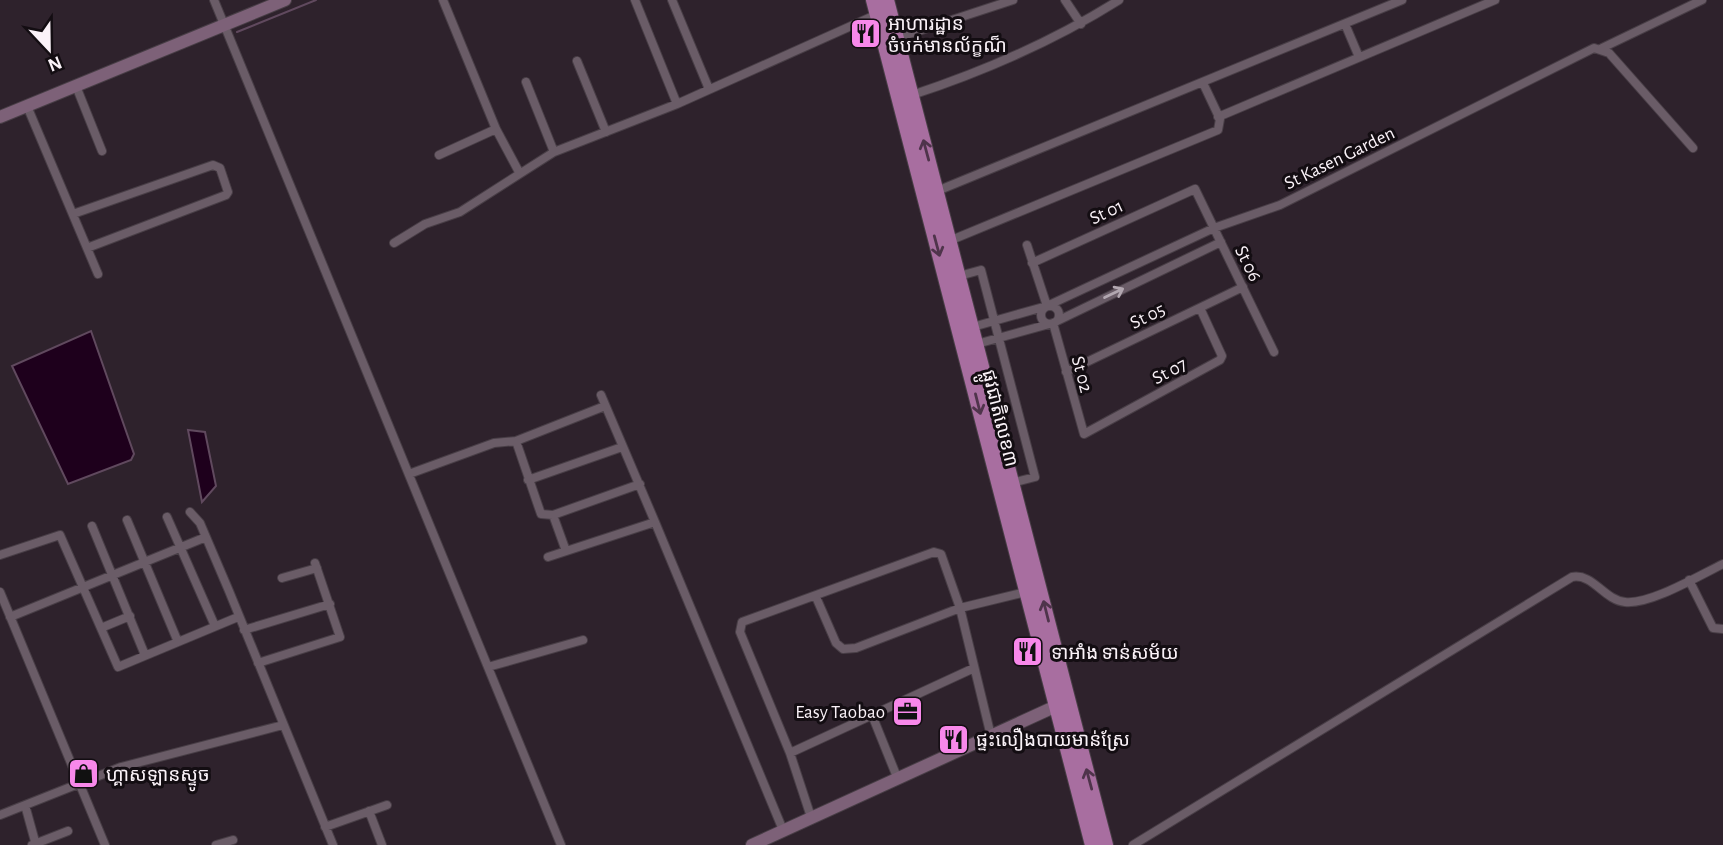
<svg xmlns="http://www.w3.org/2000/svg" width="1723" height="845" viewBox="0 0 1723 845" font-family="'Alegreya Sans','Noto Sans Khmer',sans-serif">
<rect width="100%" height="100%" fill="#2e222c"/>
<path fill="#1e001c" stroke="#60495e" stroke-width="2" d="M91 331 134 454 131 460 68 484 12 366Z
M188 430 205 432 216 486 202 502Z"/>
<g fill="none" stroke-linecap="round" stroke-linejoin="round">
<path stroke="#60495e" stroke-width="2" d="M237 32 316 0"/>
<defs>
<path id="street" d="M214 0 561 845
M443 0 496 129 519 172
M635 0 677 104
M672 0 709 89
M1065 0 1081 24
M1345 24 1359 57
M897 38 1013 0
M1602 48 1702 0
M577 61 606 132
M526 82 554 152
M76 86 102 151
M912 95C985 71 1054 41 1119 0
M27 106 98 274
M1218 117 1495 0
M439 155 496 129
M937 191 1402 0
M73 214 213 165 220 168 228 192 226 195 87 248
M949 241 1218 130 1220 119 1203 83
M394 243 425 224 460 212 554 152 677 104 880 13
M1027 245 1047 306
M1032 263 1195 189 1274 352
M959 276 981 270 1035 477 1012 483
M1041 315a9 9 0 1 1 18 0a9 9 0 1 1-18 0Z
M1053 323 1084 434 1220 360 1222 356 1200 308
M969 328 1047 306 1214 228 1280 205 1594 48 1609 53 1693 148
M973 345 1053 323 1221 242
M1066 372 1243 287
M516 441 541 514 553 515 640 484
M409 474 494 443 516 441 605 406
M528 480 622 447
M190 512 200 523 229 591 333 845
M553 515 566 551
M167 517 215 626
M127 520 178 642
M655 522 783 830
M92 526 145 655
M0 555 60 535 118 667 238 617
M548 557 655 522 601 395
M282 578 317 568
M1689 580 1713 628 1723 629
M0 592 105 845
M816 597 836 643 843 649 856 648 960 608 1026 592
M10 617 206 537
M101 628 130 616
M244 630 330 604
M258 663 340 637 315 563
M488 667 583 640
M872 715 897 777
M790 753 974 668
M25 805 36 845
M369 811 382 845
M0 815 121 767 283 725
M811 817 790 753 740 632 742 622 934 552 941 554 960 608 991 736
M325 827 387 805
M32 845 68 831
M216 845 233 840
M1133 845 1572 577C1593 573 1604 600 1625 602 1650 605 1700 575 1723 564"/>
<path id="secondary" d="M0 117 285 0
M752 845 1065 702"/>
<path id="highway" d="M873 0 1092 845
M887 0 1106 845"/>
</defs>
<use href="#street" stroke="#483e46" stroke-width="10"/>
<use href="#secondary" stroke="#483e46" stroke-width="14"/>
<use href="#highway" stroke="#483e46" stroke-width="16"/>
<use href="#street" stroke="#6a5c67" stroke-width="8"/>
<use href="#secondary" stroke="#7d6178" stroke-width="12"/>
<use href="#highway" stroke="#a86ea0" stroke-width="14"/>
</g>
<defs><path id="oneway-shaft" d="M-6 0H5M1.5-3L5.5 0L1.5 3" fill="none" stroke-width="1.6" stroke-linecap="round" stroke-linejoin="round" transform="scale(1.75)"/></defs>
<g stroke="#4f344b">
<use href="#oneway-shaft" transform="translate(926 150) rotate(-105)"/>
<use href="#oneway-shaft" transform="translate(937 246) rotate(75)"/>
<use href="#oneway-shaft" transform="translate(978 404) rotate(76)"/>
<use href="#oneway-shaft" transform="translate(1046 611) rotate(-104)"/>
<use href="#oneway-shaft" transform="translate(1089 779) rotate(-105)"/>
</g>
<use stroke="#b2a7b0" href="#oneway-shaft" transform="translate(1114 293) rotate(-26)"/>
<defs>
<symbol id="restaurant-square" viewBox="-11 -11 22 22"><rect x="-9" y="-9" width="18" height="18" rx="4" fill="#f888ea" stroke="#130d12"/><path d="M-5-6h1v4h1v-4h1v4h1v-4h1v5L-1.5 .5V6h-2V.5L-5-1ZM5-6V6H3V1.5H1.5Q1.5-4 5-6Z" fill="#111"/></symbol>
<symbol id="office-square" viewBox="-11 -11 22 22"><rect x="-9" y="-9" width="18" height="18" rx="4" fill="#f888ea" stroke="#130d12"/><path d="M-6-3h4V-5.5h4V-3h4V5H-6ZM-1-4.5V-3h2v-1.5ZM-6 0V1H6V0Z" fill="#111"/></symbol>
<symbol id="shop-square" viewBox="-11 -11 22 22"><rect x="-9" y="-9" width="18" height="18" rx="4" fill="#f888ea" stroke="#130d12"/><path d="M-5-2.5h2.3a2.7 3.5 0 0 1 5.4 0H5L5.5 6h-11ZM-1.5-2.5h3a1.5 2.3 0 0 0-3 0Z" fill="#111"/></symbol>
</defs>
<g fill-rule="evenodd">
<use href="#restaurant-square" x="848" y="16" width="35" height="35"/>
<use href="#restaurant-square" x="1010" y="634" width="35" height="35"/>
<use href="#office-square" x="890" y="694" width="35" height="35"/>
<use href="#restaurant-square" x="936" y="722" width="35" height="35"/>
<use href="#shop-square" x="66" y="756" width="35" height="35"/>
</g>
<g text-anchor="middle" stroke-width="6" stroke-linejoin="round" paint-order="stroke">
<g font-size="19" fill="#faf2f8" stroke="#130d12" text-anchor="start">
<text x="888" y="30">អាហារដ្ឋាន<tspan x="888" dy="22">ចំបក់មានល័ក្ខណ៏</tspan></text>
<text x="1051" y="659">ទាអាំង ទាន់សម័យ</text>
<text x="885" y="718" text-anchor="end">Easy Taobao</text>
<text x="976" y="746">ផ្ទះលឿងបាយមាន់ស្រែ</text>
<text x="106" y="781">ហ្គាសឡានស្ទូច</text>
</g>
<g font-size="19" fill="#faf2f8" stroke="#130d12">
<text transform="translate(1339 157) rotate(-26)" y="7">St Kasen Garden</text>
<text transform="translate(1106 211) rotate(-25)" y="7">St 01</text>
<text transform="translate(1249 263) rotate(64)" y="7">St 06</text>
<text transform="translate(1147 315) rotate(-26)" y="7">St 05</text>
<text transform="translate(1169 370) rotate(-28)" y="7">St 07</text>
<text transform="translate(1083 374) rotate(75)" y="7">St 02</text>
<text transform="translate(1001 418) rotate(76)" y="7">ផ្លូវជាតិលេខ៣</text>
</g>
</g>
<g transform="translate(49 49) rotate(158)" stroke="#130d12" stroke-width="5" paint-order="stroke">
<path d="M0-5L12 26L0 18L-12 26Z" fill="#faf2f8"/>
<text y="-10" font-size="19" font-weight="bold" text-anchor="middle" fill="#faf2f8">N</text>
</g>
</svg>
